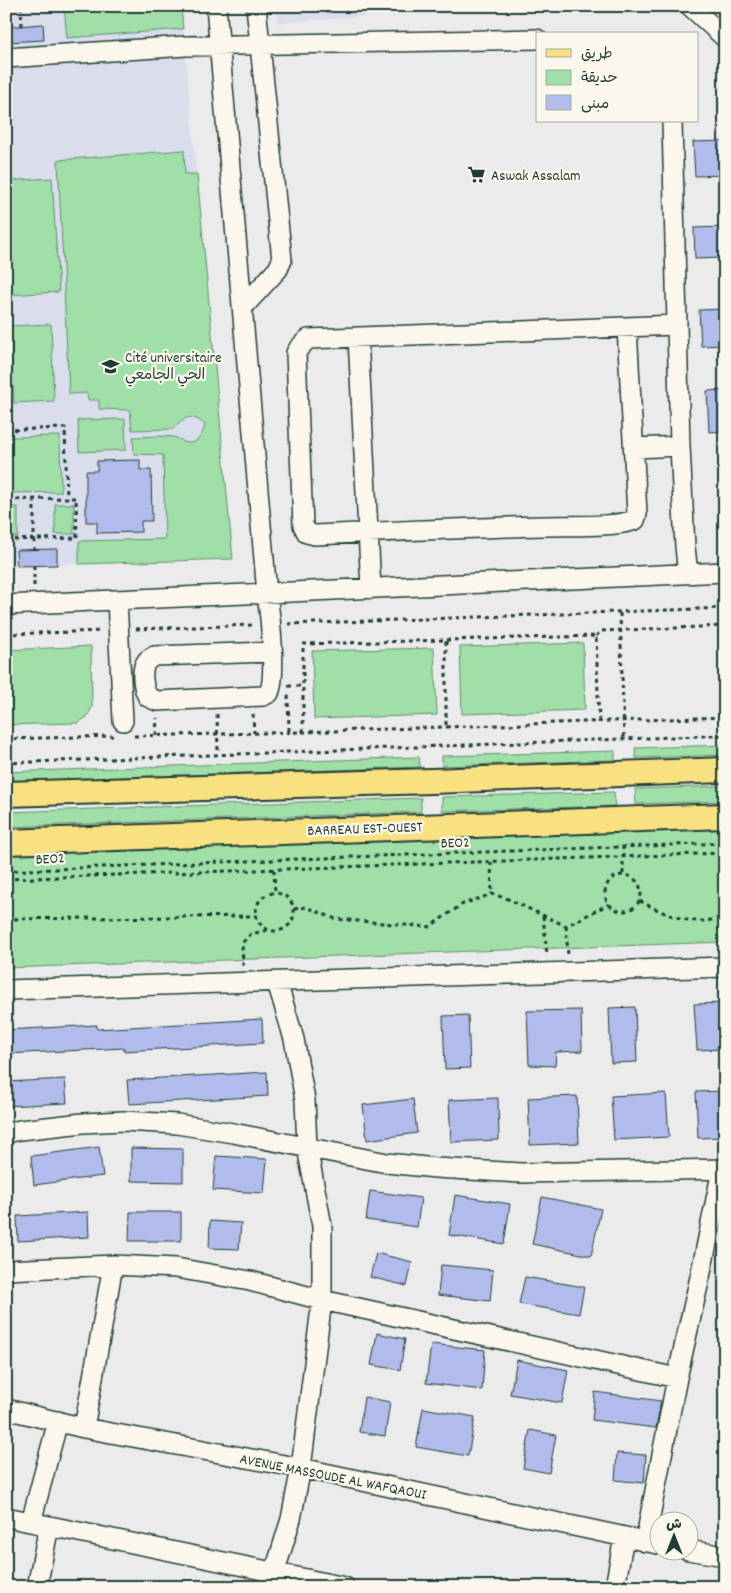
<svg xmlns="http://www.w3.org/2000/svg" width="731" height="1593" viewBox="0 0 731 1593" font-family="Dekko,'Playpen Sans Arabic',sans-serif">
<rect width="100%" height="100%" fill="#ecebec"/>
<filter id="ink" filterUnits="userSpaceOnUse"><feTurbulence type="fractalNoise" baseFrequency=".02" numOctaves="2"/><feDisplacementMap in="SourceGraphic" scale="10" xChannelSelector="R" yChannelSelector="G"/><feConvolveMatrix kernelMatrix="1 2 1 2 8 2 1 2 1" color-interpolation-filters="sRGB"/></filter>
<g filter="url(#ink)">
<path fill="#daddec" d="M6 6H181L233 559 6 566Z
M276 6H459L458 9 278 23Z"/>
<path fill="#a0dfa8" stroke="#608e6e" d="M64 6H181L183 29 67 38Z
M184 150 185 174H197L233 559 79 564V541L165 539 163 455 134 454 133 437C146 437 160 435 173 437 177 437 180 440 184 442 197 446 202 436 205 425 192 413 184 416 173 429L132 430 130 410 99 409V400H88L87 393 69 394 58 160Z
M52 178 59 292 6 295V181Z
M51 324 54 401 14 403 10 326Z
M125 419 126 450 79 452 78 420Z
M60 436 61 492 9 493 7 437Z
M55 504H74V534H55Z
M6 507H18V537H6Z
M583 643 585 710 462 714 460 647Z
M91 646 92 707 87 717 78 723 6 725V650Z
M434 648 437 715 314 719 312 651Z
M725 745V755L636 758 635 748Z
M615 751V760L442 766V756Z
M419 757 420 767 6 781V772Z
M725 786V801L636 804 635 789Z
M614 792 615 806 442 811V797Z
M421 798V812L6 827V812Z
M725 829V942L6 968V853Z"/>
<path fill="#b1bced" stroke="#1f3d34" d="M43 24 44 40 6 42V27Z
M725 141V175L695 176 693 142Z
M725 227V258L695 259 694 228Z
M725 309V345L701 346 699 310Z
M725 390V431L709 432 707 391Z
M140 460V470H151L152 521H141V532L97 533V522H86V471H97V461Z
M57 549V565L17 566 16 550Z
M725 1003V1049L697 1050 694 1004Z
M635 1007 637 1062 611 1063 609 1008Z
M581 1010 582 1051 556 1052 555 1066 529 1065 527 1011Z
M468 1015 470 1068 445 1069 443 1016Z
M262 1019 263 1043 124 1051V1048L6 1054V1030L97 1025V1029Z
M267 1072 268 1096 129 1104 127 1080Z
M65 1079 67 1103 6 1106V1082Z
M725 1091V1137L698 1138 696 1092Z
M666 1093 669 1137 614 1140 611 1096Z
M577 1096 579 1143 530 1145 528 1098Z
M498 1098 499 1140 451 1142 449 1100Z
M413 1099 417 1133 367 1140 363 1105Z
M99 1147 103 1176 34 1185 31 1156Z
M131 1148 183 1149V1182L131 1181Z
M216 1156 267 1159 264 1193 213 1190Z
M370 1191 421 1198 417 1227 366 1220Z
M455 1195 510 1204 504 1244 449 1235Z
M542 1197 601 1209 591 1256 532 1244Z
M88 1212 89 1237 18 1241 17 1216Z
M130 1212H181V1241H129Z
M210 1221 241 1223 239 1249 209 1248Z
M376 1253 412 1262 407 1286 370 1277Z
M441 1265 493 1270 490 1301 438 1295Z
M525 1277 584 1287 579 1314 519 1304Z
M377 1333 405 1339 400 1370 371 1365Z
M431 1344 485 1350 482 1390 426 1383Z
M517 1360 568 1370 562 1403 510 1394Z
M595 1392 661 1401 656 1428 592 1420Z
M364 1397 390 1402 385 1436 359 1432Z
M423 1408 475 1417 468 1456 416 1447Z
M530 1430 556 1435 549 1473 523 1468Z
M617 1453 646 1455 644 1483 615 1480Z"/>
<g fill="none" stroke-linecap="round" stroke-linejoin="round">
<defs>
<path id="minor" d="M216 6 267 594C270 614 277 676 269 693L263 696 157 701 148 697C143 689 140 669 147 661 147 660 153 657 154 656L272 652
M690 6 725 38
M6 58 186 46 537 39
M672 121 680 446 685 547 688 574
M243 307 278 269 282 260 256 6
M627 327 637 514 635 520C612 528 569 525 544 526 468 528 392 531 315 535L307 533 303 525 296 353 299 348 308 339C431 335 554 330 677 325
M358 337 371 589
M635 448 680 446
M117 600 123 721
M6 605 725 572
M6 990 725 967
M6 1133 20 1130 83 1123 123 1121 177 1124 233 1133 387 1163 436 1168 521 1173 725 1169
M6 1270 113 1265 176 1268 250 1281 322 1300 677 1378
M6 1409 84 1428 301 1468 658 1544
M84 1428 113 1265
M6 1517 345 1587
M31 1522 58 1421
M645 1542 677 1378 700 1277 722 1170
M688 1550 725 1556
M37 1587 49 1526
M270 1587 291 1519 301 1468 322 1300V1226L307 1147 305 1100 294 1039 277 982
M615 1587 624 1537"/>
<path id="major" d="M6 794 432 781 725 770
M6 842 725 816"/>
</defs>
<use href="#minor" stroke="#1f3d34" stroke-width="22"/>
<use href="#major" stroke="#1f3d34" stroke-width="28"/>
<path stroke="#1f3d34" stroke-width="3" stroke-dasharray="4 4" stroke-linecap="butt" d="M21 6 22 26
M6 430 65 428 67 498 6 500
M34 499V550
M6 540 77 538 76 498H67
M34 566V587
M620 613 624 738
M288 624 725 608
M136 629 254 625
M6 634 102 631
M596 636 601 631 725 626
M446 640 596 636 599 722
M288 686H303
M288 695 289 732
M217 714 218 754
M253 714 254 733
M303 732V644L446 640V727
M156 735 157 718
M134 736 303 732 725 717
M6 739 113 736
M6 763 725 735
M623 846V875
M491 862 492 894
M274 870 275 893
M6 871 271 860 725 843
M605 893a18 18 0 1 1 36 0a18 18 0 1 1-36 0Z
M6 879 725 853
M256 912a19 19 0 1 1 38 0a19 19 0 1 1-38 0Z
M640 901C665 914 697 930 725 915
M294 909 306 907 336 919 429 927 463 904 492 894 508 899 566 926 609 904
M543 916 547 954
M6 919 256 916
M566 926 568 956
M243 966 242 943 251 934 268 930"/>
<use href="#minor" stroke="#fbf7ec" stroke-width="19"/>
<use href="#major" stroke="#f9e181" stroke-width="24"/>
</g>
</g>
<defs>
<symbol id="supermarket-bare" viewBox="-9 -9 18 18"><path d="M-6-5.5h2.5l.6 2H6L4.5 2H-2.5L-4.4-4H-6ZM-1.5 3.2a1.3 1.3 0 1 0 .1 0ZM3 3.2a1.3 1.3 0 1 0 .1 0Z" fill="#1f3d34" stroke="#fbf7ec" stroke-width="2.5" paint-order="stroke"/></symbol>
<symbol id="university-bare" viewBox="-9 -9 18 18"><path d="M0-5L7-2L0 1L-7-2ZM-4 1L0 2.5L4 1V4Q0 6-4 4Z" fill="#1f3d34" stroke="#fbf7ec" stroke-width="2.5" paint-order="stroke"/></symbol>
</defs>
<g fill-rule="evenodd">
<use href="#supermarket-bare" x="464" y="162" width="25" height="25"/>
<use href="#university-bare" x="98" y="354" width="25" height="25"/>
</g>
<g text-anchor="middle" stroke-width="4.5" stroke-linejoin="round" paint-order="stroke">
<g font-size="15" fill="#1f3d34" stroke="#fbf7ec" text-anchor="start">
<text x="491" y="180">Aswak Assalam</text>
<text x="125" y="362">Cité universitaire<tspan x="125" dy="17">الحي الجامعي</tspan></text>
</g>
<g font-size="15" fill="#1f3d34" stroke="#fbf7ec">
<text transform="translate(365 828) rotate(-2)" y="5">BARREAU EST-OUEST</text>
<text transform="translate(455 842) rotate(-2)" y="5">BEO2</text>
<text transform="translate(50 858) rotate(-3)" y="5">BEO2</text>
<text transform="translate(333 1476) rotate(11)" y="5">AVENUE MASSOUDE AL WAFQAOUI</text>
</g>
</g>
<rect width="731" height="1593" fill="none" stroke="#fbf7ec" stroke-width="25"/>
<rect x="12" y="12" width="706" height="1568" fill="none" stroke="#1f3d34" stroke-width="2" filter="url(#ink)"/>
<rect x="536" y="32" width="162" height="90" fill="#fbf7ec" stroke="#a3ada2"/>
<rect x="546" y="49" width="25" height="8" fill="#f9e181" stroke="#a3ada2"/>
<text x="581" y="58" font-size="15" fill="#1f3d34">طريق</text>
<rect x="546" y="70" width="25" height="15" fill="#a0dfa8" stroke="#a3ada2"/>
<text x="581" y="82" font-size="15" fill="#1f3d34">حديقة</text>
<rect x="546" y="95" width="25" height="15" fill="#b1bced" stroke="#a3ada2"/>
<text x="581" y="108" font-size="15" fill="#1f3d34">مبنى</text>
<g transform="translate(674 1536)"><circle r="24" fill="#fbf7ec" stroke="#a3ada2"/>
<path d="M0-4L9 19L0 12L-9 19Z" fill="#1f3d34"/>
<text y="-8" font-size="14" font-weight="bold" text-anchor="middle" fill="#1f3d34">ش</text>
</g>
</svg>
